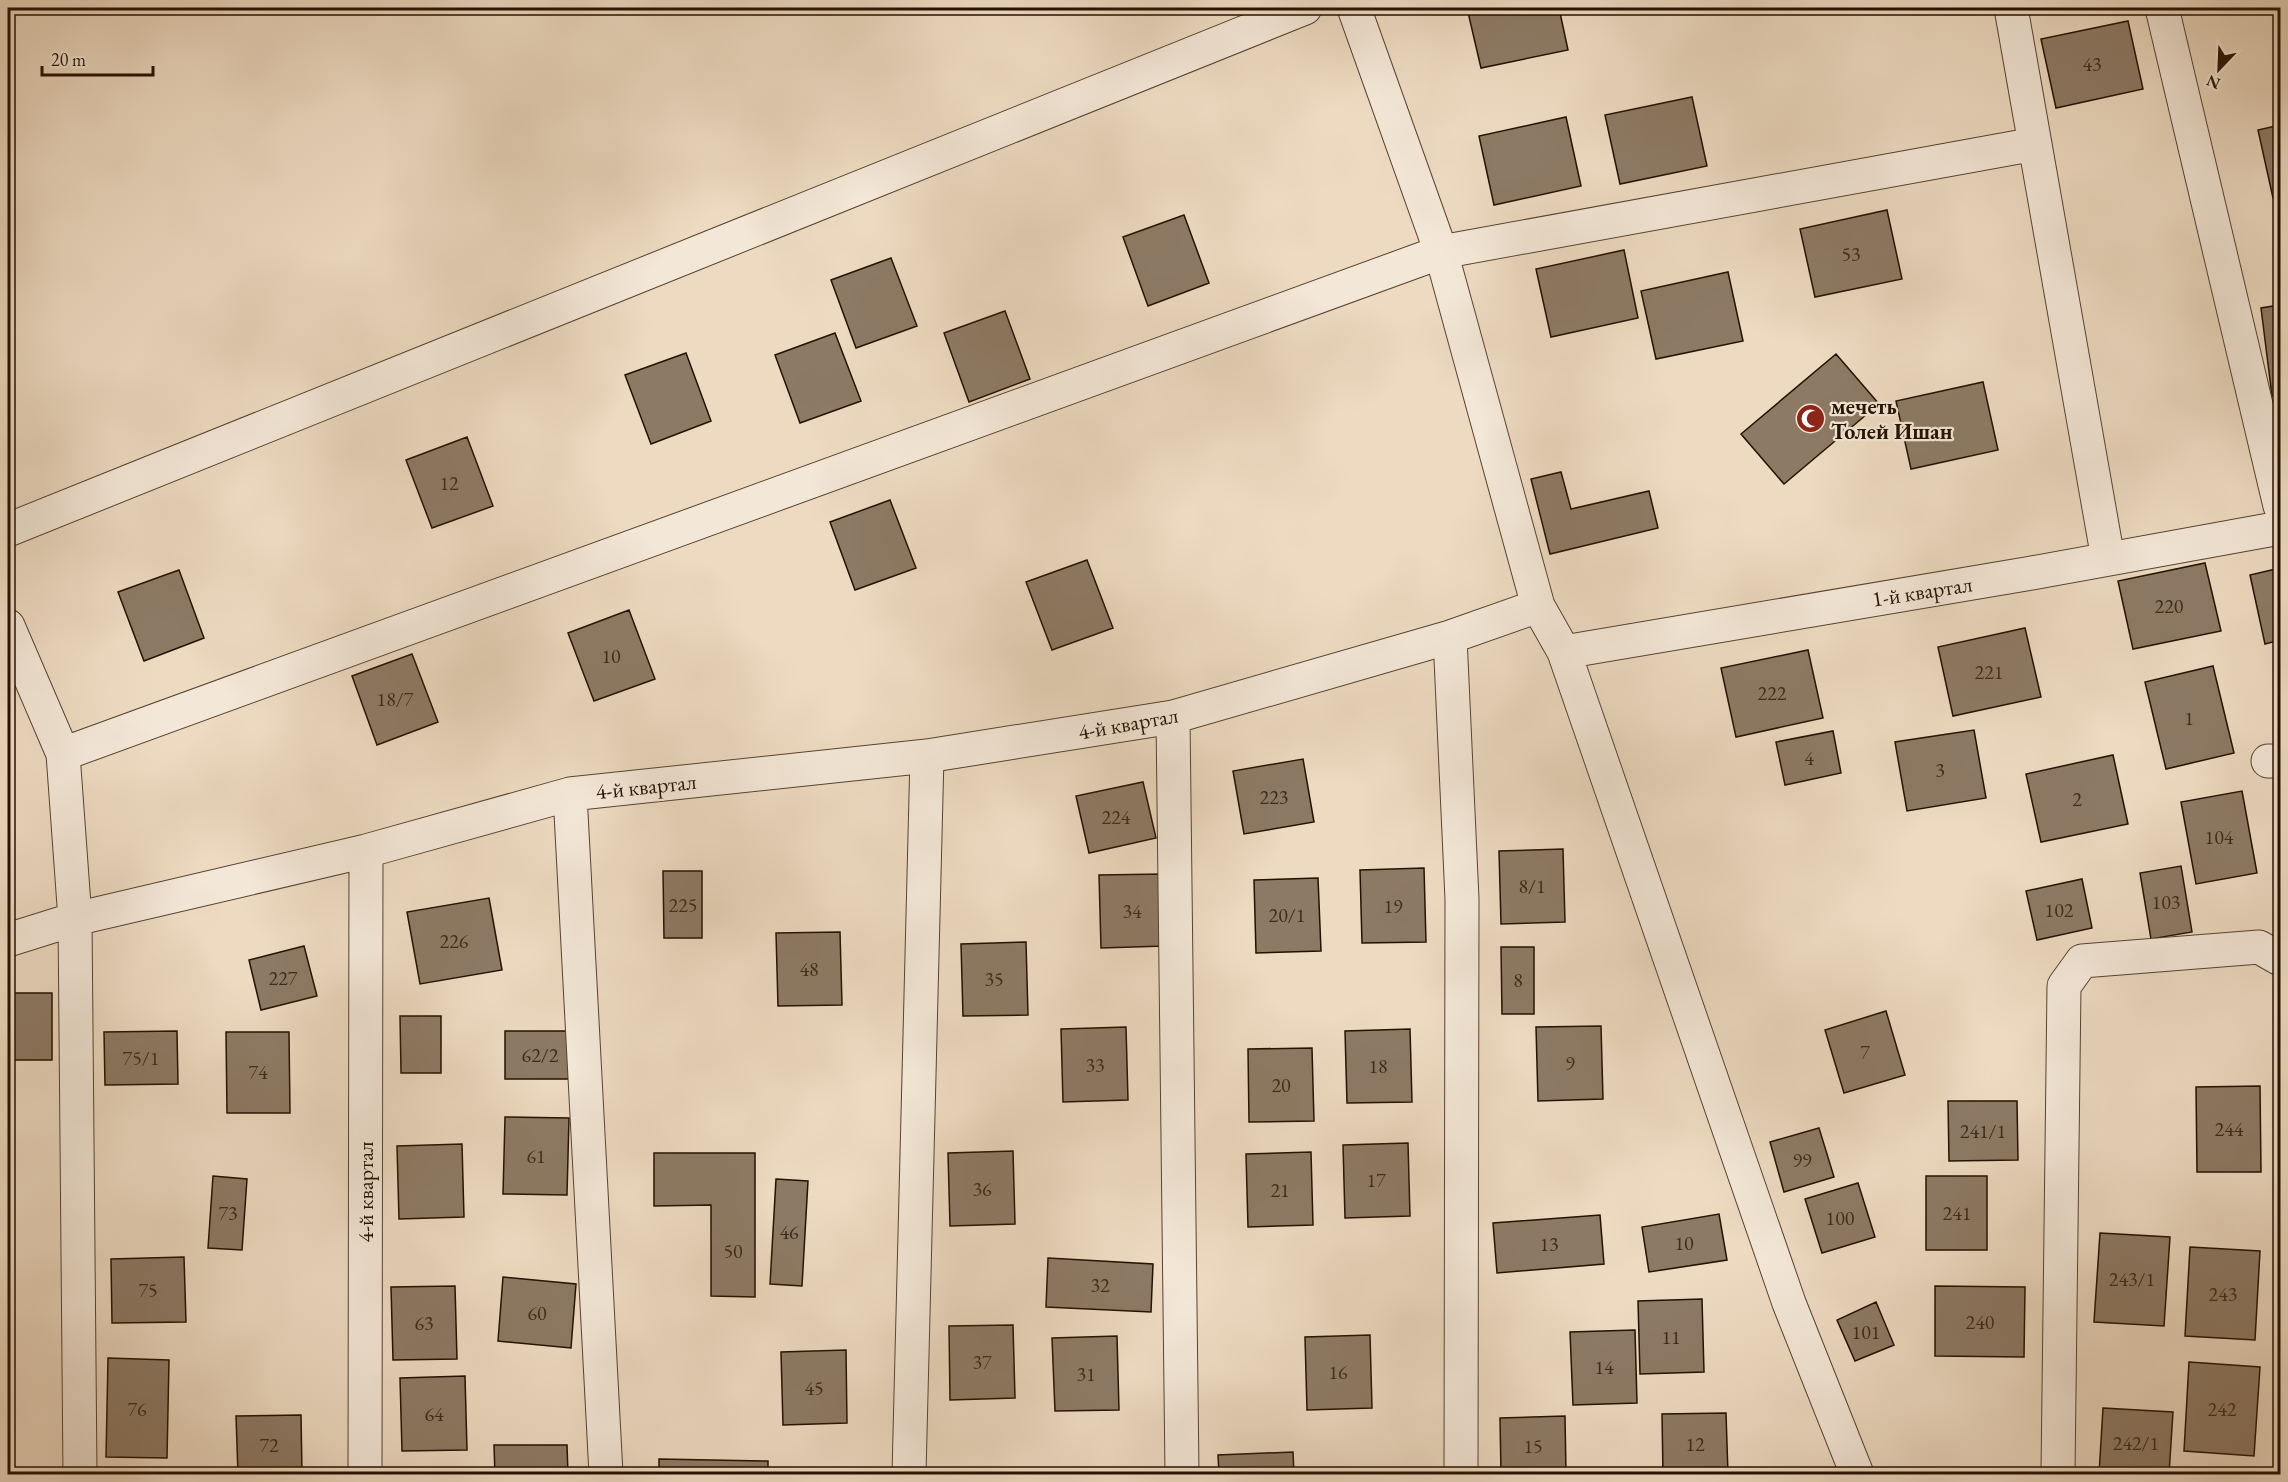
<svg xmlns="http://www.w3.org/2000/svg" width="2288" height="1482" viewBox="0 0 2288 1482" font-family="'EB Garamond',serif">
<rect width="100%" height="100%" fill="#eddac1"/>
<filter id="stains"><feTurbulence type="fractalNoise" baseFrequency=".00333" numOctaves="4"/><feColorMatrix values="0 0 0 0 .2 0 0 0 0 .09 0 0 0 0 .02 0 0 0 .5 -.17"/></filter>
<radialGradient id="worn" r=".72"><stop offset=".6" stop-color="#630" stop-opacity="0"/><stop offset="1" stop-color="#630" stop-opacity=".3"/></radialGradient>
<path fill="#8d7a65" stroke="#241101" stroke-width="1.5" d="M1467 8H1559L1568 50 1481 68Z
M2128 21 2143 89 2056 108 2041 39Z
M1692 97 1707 166 1620 184 1605 115Z
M1566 117 1581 186 1494 205 1479 136Z
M2280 125V197L2273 198 2258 130Z
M1887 210 1902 279 1815 297 1800 229Z
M1184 215 1209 283 1148 306 1123 237Z
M1624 250 1638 318 1551 337 1536 269Z
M891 258 917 326 856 348 831 280Z
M1728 272 1743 341 1656 359 1641 291Z
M2280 305V395L2272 396 2261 308Z
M1005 311 1030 379 969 402 944 333Z
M835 333 861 401 800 423 775 355Z
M686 353 711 421 651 444 625 375Z
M1836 354 1879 404 1784 484 1741 434Z
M1983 382 1998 450 1911 469 1896 401Z
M467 437 493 506 432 528 406 460Z
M1561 472 1571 509 1649 491 1658 528 1550 554 1531 479Z
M890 500 916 568 855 590 830 522Z
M1087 560 1113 628 1052 650 1026 582Z
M2205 563 2221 631 2133 649 2118 581Z
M2280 568V640L2265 644 2250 575Z
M179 570 204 638 144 661 118 592Z
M629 610 655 679 594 701 568 633Z
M2025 628 2041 697 1953 716 1938 647Z
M1808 650 1823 718 1736 737 1721 668Z
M412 654 438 722 377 745 352 676Z
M2213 666 2234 753 2166 769 2145 682Z
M1974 730 1986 798 1907 811 1895 742Z
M1833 731 1841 773 1785 785 1776 742Z
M2113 755 2128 824 2041 842 2026 774Z
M1303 759 1314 822 1244 834 1233 771Z
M1143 782 1156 838 1089 853 1076 796Z
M2242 791 2257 873 2196 884 2181 802Z
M1563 849 1565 922 1501 924 1499 851Z
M2181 866 2192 932 2151 939 2140 873Z
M1424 868 1426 942 1362 943 1360 870Z
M663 871H702V938H664Z
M1163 874 1165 946 1101 948 1099 875Z
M1318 878 1321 951 1256 953 1254 880Z
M2082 879 2092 928 2037 940 2026 891Z
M489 898 502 970 420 984 407 912Z
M840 932 842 1005 778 1006 776 933Z
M1026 942 1028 1015 963 1016 961 944Z
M304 946 317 996 261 1010 249 960Z
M1501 947H1534V1014H1502Z
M8 993H52V1060H8Z
M1886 1011 1905 1075 1844 1093 1825 1030Z
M400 1016H441V1073H401Z
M1601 1026 1603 1099 1538 1101 1536 1027Z
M1126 1027 1128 1100 1063 1102 1061 1029Z
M1410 1029 1412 1102 1347 1103 1345 1031Z
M177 1031 178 1084 105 1085 104 1032Z
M505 1031H574V1079H505Z
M226 1032H289L290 1113H227Z
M1312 1048 1314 1121 1249 1122 1248 1049Z
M2260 1086 2261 1172H2197L2196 1087Z
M1948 1101H2017L2018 1160 1949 1161Z
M505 1117 569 1118 567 1195 503 1194Z
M1819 1128 1834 1177 1784 1192 1770 1142Z
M1408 1143 1410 1216 1345 1218 1343 1145Z
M462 1144 464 1217 399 1219 397 1146Z
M1013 1151 1015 1224 950 1226 948 1153Z
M1311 1152 1313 1225 1248 1227 1246 1154Z
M654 1153H755V1297L711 1296V1205L654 1206Z
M8 1163H12L14 1236H8Z
M213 1176 247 1179 242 1250 208 1248Z
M1926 1176H1987V1250H1926Z
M776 1179 808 1181 802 1286 770 1284Z
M1858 1183 1875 1237 1822 1253 1805 1199Z
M1719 1214 1727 1260 1649 1272 1642 1227Z
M1600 1215 1604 1264 1497 1273 1493 1223Z
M2100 1233 2170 1237 2164 1326 2094 1322Z
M2190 1247 2260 1251 2255 1340 2185 1336Z
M184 1257 186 1322 112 1323 111 1259Z
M1048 1258 1153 1264 1151 1312 1046 1307Z
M503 1277 576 1284 571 1348 498 1341Z
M455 1286 457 1359 393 1360 391 1287Z
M1935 1286 2025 1287 2024 1357 1935 1356Z
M1702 1299 1704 1372 1640 1374 1638 1301Z
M1876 1302 1894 1345 1855 1361 1837 1320Z
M1013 1325 1015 1398 950 1400 949 1326Z
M1635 1330 1637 1403 1573 1405 1570 1332Z
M1370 1335 1372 1408 1307 1410 1305 1337Z
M1117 1336 1119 1410 1055 1411 1052 1338Z
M846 1350 847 1423 783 1425 781 1352Z
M108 1358 169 1360 167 1458 106 1457Z
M2189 1362 2260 1367 2254 1456 2184 1451Z
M465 1376 467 1450 402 1451 400 1378Z
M2103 1408 2173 1412 2169 1474H2099Z
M1726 1413 1728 1474H1663L1662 1414Z
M301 1415 302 1474H238L236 1416Z
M1565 1416 1566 1474H1501L1500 1418Z
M494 1445H567L568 1474H495Z
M1293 1452 1294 1474H1219L1218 1455Z
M659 1459 768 1461V1474H659Z"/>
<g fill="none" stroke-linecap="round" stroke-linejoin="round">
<defs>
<path id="street" d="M1354 8 1441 252 1538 606 1564 652 1789 1303 1857 1474
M2011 8 2108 559
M2162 8 2280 506
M8 530 1305 8
M8 626 63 754 1441 252 2035 144
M1450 637 1462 899 1461 1474
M1564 652 2026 574 2280 528
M1173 717 1182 1474
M63 754 75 919 80 1474
M2268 761H2280
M570 794 606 1474
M8 940 75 919 366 851
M365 1474 366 851 570 794 927 756 1173 717 1450 637 1538 606
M909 1474 927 756
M2058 1474 2064 986 2082 961 2259 947 2280 959"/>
</defs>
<use href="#street" stroke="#564331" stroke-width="35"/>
<use href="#street" stroke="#f3e7d7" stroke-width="33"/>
</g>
<defs>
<symbol id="mosque-disc" viewBox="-11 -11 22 22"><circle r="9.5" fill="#8f2418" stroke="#f3e7d7"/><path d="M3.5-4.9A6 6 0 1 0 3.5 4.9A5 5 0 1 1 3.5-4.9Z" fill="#fff"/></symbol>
</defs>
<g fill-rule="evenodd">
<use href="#mosque-disc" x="1794" y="402" width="33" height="33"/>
</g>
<g text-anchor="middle" stroke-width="4.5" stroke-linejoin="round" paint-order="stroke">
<g font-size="20" fill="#3e2b1a">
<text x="2092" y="71">43</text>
<text x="1851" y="261">53</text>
<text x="449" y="490">12</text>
<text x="2169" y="613">220</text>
<text x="611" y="663">10</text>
<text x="1989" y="679">221</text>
<text x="1772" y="700">222</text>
<text x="395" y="706">18/7</text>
<text x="2189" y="725">1</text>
<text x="1809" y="765">4</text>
<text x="1940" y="777">3</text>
<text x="1274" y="804">223</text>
<text x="2077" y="806">2</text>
<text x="1116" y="824">224</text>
<text x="2219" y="844">104</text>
<text x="1532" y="893">8/1</text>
<text x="2166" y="909">103</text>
<text x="683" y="912">225</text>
<text x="1393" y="913">19</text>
<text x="2059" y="917">102</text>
<text x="1132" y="918">34</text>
<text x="1287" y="922">20/1</text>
<text x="454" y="948">226</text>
<text x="809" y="976">48</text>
<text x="283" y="985">227</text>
<text x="994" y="986">35</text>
<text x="1518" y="987">8</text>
<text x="1865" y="1059">7</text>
<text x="540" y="1062">62/2</text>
<text x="141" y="1065">75/1</text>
<text x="1570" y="1070">9</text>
<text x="1095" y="1072">33</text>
<text x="1378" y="1073">18</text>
<text x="258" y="1079">74</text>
<text x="1281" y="1092">20</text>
<text x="2229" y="1136">244</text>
<text x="1983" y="1138">241/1</text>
<text x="536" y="1163">61</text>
<text x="1802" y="1167">99</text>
<text x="1376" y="1187">17</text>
<text x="982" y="1196">36</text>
<text x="1280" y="1197">21</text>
<text x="228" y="1220">73</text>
<text x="1957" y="1220">241</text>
<text x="1840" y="1225">100</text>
<text x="789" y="1239">46</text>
<text x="1684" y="1250">10</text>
<text x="1549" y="1251">13</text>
<text x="733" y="1258">50</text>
<text x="2132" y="1286">243/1</text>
<text x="1100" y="1292">32</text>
<text x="148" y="1297">75</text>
<text x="2223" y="1301">243</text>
<text x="537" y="1320">60</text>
<text x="1980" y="1329">240</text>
<text x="424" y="1330">63</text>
<text x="1866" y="1339">101</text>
<text x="1671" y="1344">11</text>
<text x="982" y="1369">37</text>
<text x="1604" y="1374">14</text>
<text x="1338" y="1379">16</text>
<text x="1086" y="1381">31</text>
<text x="814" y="1395">45</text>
<text x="137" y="1416">76</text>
<text x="2222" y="1416">242</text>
<text x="434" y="1421">64</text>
<text x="2136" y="1450">242/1</text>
<text x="1695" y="1451">12</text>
<text x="269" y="1452">72</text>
<text x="1533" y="1453">15</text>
</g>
<g font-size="22" font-weight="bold" fill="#241101" stroke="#f3e7d7" text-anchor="start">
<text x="1831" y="414">мечеть<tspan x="1831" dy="25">Толей Ишан</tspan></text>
</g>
<g font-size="22" fill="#241101" stroke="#f3e7d7">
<text transform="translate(1922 591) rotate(-9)" y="8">1-й квартал</text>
<text transform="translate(1128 723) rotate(-10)" y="8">4-й квартал</text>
<text transform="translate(646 786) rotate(-6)" y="8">4-й квартал</text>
<text transform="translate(365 1192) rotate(-90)" y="8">4-й квартал</text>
</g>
</g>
<rect width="2288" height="1482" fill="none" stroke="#eddac1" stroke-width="30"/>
<rect x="9" y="9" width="2270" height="1464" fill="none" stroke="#241101" stroke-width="3"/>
<rect x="15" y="15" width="2258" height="1452" fill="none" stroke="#241101" stroke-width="1.5"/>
<g transform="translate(2219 69) rotate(203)" stroke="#f3e7d7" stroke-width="4.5" paint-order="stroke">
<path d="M0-4.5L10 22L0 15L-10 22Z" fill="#241101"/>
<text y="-9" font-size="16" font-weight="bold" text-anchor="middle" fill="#241101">N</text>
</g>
<path d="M42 66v9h111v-9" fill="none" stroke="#241101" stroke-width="3"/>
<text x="51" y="66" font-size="18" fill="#241101" stroke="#f3e7d7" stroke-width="4.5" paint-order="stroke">20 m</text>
<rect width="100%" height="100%" filter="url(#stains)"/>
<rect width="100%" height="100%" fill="url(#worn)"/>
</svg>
